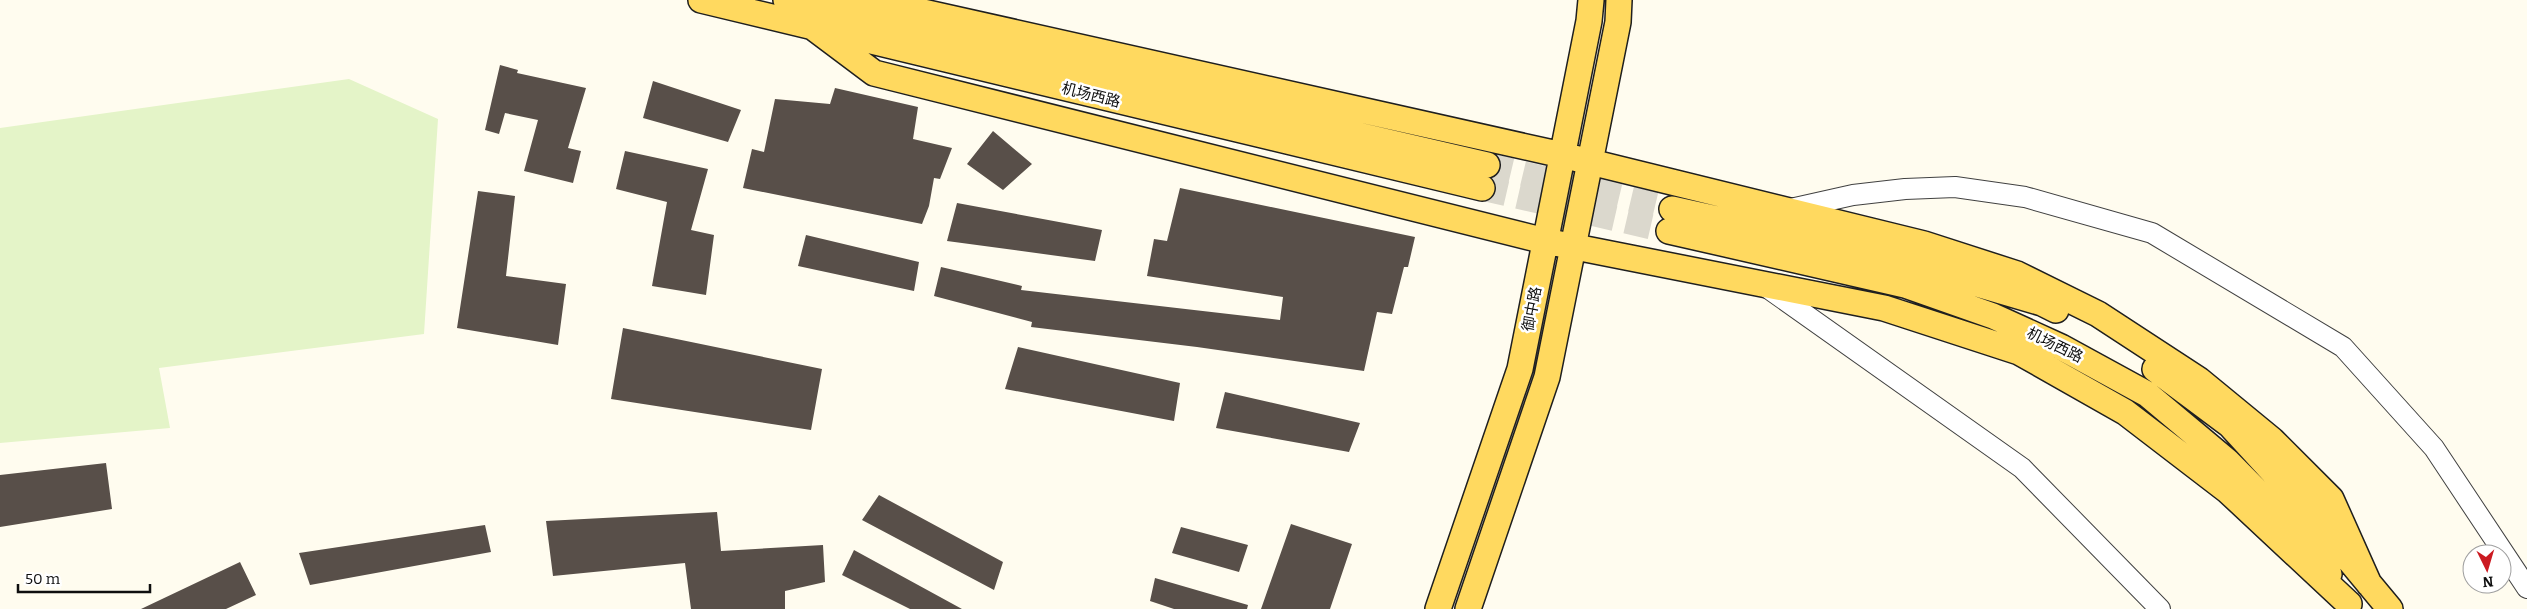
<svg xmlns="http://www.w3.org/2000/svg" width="2527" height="609" viewBox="0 0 2527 609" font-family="Bitter,'Noto Sans SC',serif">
<rect width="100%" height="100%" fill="#fffcef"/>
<path fill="#e4f4c8" d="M349 79 438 119 424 334 159 368 170 428 0 443V128Z"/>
<path fill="#584f49" d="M500 65 518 70 517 73 586 88 568 148 581 151 573 183 524 171 538 120 505 113 499 134 485 130Z
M653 81 741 110 728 142 643 118Z
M835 88 918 107 913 139 952 148 940 179 934 178 929 206 922 224 743 188 752 149 764 152 775 99 830 104Z
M993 131 1032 164 1003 190 967 164Z
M625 151 708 169 691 230 714 235 706 295 652 286 667 202 616 189Z
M1180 188 1415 237 1408 267H1404L1392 314 1377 312 1364 371 1197 347 1031 327 1032 322 934 296 941 267 1022 286 1021 290 1280 320 1283 297 1147 276 1154 239 1167 241Z
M478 191 515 196 506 276 566 284 558 345 457 328Z
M957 203 1102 230 1095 261 947 241Z
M806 235 919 262 914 291 798 266Z
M623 328 822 369 811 430 611 399Z
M1018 347 1180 383 1174 421 1005 389Z
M1225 392 1360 423 1349 452 1216 428Z
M106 463 112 509 0 527V475Z
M879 495 1003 562 994 590 862 520Z
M717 512 721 551 823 545 825 582 785 591V609H691L685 563 553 576 546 521Z
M1291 524 1352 544 1330 609H1261Z
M485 525 491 552 310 585 299 553Z
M1181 527 1248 545 1239 572 1172 553Z
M854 550 962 609H910L842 575Z
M240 562 256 595 226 609H141Z
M1155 578 1248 605 1247 609H1174L1150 601Z"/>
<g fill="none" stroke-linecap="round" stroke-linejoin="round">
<path stroke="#dbd8cd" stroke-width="25" stroke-dasharray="25 12" stroke-linecap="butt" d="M1487 165 1672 209
M1482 188 1669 231"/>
<defs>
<path id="tertiary" d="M1786 210 1853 195 1905 189 1955 187 2025 197 2152 233 2343 347 2434 448 2527 588
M1765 286 2022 468 2160 609"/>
<path id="primary" d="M701 0 1482 188
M786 0 875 23 1487 165
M849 0 883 3 1562 155 1924 244 2017 274 2098 314 2199 380 2272 440 2331 499 2369 584
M814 28 874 73 1545 241 1884 308 2019 352 2125 412 2228 491 2349 604
M1672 209 1872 253 2042 303 2056 310
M1669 231 1905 285 1993 316 2061 347 2147 394 2227 461 2307 542 2329 574
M2155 369 2230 425 2307 509 2390 609
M1438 609 1520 369 1589 21 1591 0
M1468 609 1547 377 1618 22 1619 0"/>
</defs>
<use href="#tertiary" stroke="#414141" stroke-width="22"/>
<use href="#primary" stroke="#1f1f1f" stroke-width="28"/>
<use href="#tertiary" stroke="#fff" stroke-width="20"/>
<use href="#primary" stroke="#ffd95f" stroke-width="25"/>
</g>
<g text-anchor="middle" stroke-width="5" stroke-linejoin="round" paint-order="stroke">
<g font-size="15" fill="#0e0e0e" stroke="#fff">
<text transform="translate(1091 95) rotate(14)" y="5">机场西路</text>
<text transform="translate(1532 309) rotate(-79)" y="5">御中路</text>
<text transform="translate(2055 345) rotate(26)" y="5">机场西路</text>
</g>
</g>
<g transform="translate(2487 569) rotate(175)"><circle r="24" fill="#ffffff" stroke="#9f9f9f"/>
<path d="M0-4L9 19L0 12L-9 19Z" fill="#cb1a21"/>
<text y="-8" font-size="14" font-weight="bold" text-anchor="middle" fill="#0e0e0e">N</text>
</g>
<path d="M18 584v8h132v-8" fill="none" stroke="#0e0e0e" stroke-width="2.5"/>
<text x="25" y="584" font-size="15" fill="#0e0e0e" stroke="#ffffff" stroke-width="4" paint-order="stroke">50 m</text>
</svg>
